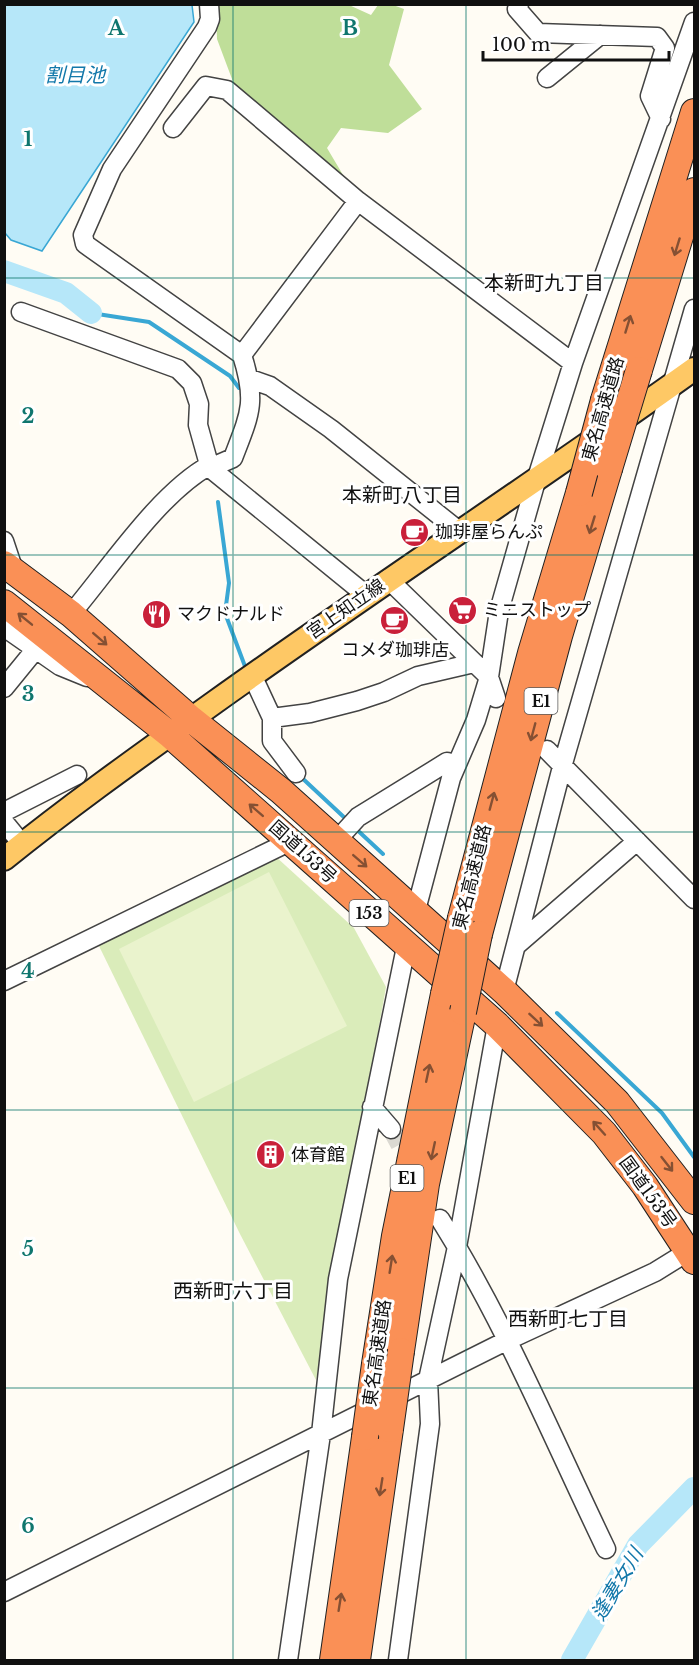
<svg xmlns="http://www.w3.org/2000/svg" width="699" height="1665" viewBox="0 0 699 1665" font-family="'Libre Baskerville','Noto Sans JP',serif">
<rect width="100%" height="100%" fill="#fffcf4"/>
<path fill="#daecba" d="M274 855 354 928 386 987 316 1380 240 1234 98 944Z"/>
<path fill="#bfde99" d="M216 5H349L371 15 378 5H393L404 9 389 65 422 109 388 133 341 128 327 148 349 185 235 87 217 39Z"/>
<path fill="#eaf3cd" d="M269 872 347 1026 194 1102 119 949Z"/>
<path fill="#b6e7f9" stroke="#39a7d4" stroke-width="1.5" d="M4 5H192L194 22 42 251 11 240 5 233Z"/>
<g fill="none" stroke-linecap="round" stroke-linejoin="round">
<path stroke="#39a7d4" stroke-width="4" d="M91 313 149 322 230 376 239 388
M218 502 229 583 225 613 246 669
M301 777 347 820
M354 827 383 854
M557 1013 662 1113 694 1157"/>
<path stroke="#b6e7f9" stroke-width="22" d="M4 271 66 293 91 313
M572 1660 638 1545 694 1488"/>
<path stroke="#dbd9d2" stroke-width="18" stroke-dasharray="18 9" stroke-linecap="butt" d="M391 1129 412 1168"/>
<defs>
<path id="minor" d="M209 4 210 19 207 27 112 169 83 235 85 244 242 355C257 402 250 414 233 458L210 468
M519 4 517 9 538 33 657 37 665 48 650 96 661 119
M547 78 600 35
M173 128 206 86 227 90 358 201 573 363
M21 312 178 369 192 383 199 404 198 425 210 468 366 595
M242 355 358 201
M250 379 270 386 331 429 459 531
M4 541 14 571
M388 579 489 677 496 698
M71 614C110 568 159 493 210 465
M4 627 60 666 87 677
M252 675 272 718V741L296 773
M4 688 35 650
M272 718 310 713 357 701 384 692 418 676 474 663
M547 750 694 899
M4 812 77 775
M4 822 22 844
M337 840 358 817 447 762 455 764
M416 910 451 778 476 720 489 677 499 611 536 481 573 363 694 22
M518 944 637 841
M4 981 291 841
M504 991 562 767 694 309
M372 1107 391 1129
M440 1219C505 1323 553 1439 606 1549
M4 1592 506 1341 655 1272 689 1251
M288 1660 321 1434 338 1279 406 947
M398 1660 430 1424 428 1380 457 1247 497 1025"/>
<path id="major" d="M4 859C72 804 144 753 215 702 373 589 536 482 694 369"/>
<path id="highway" d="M639 370 694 191
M604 400 694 112
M4 564 71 614 191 719 281 791 504 991 617 1102 694 1201
M4 603 169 734 497 1025 604 1133 645 1186 694 1261
M461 918 531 653 579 493
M479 934 559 636 609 469
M401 1351 426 1184 463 1012
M375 1364 395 1236 444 994
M333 1660 365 1437
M357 1660 390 1429"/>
</defs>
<use href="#minor" stroke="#434343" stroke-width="21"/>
<use href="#major" stroke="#212121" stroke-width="26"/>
<use href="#highway" stroke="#212121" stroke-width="28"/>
<use href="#minor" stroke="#fff" stroke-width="18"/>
<use href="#major" stroke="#fec865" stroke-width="22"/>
<use href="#highway" stroke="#fa9056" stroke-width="26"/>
<defs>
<path id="highway-bridge" d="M609 469 639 370
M579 493 604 400
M444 994 461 918
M463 1012 479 934
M390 1429 401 1351
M365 1437 375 1364"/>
</defs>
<use href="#highway-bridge" stroke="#212121" stroke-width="28" stroke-linecap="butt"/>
<use href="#highway-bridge" stroke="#fa9056" stroke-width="26"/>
</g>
<defs><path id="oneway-shaft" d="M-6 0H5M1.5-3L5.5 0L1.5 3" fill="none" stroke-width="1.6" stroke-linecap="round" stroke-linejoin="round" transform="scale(1.5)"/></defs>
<g stroke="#855033">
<use href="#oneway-shaft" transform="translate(677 247) rotate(107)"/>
<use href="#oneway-shaft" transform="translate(628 324) rotate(-73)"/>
<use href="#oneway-shaft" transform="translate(592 525) rotate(107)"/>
<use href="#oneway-shaft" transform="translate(25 619) rotate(-141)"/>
<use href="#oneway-shaft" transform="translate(100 639) rotate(41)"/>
<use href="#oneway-shaft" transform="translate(533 732) rotate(105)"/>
<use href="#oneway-shaft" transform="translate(492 801) rotate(-75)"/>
<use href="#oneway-shaft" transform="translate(256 810) rotate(-139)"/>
<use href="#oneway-shaft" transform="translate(360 861) rotate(41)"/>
<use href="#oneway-shaft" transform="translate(536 1020) rotate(43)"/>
<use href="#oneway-shaft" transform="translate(428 1073) rotate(-78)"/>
<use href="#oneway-shaft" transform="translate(599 1128) rotate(-132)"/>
<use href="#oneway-shaft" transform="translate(433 1151) rotate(102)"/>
<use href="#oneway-shaft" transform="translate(667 1164) rotate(52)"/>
<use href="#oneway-shaft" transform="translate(391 1264) rotate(-81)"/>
<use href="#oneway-shaft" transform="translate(381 1487) rotate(99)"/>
<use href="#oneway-shaft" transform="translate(340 1602) rotate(-81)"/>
</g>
<path fill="none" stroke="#0f766e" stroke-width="1.5" stroke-opacity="0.55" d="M233 4V1660M466 4V1660M4 278H694M4 555H694M4 832H694M4 1110H694M4 1388H694"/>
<defs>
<symbol id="cafe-disc" viewBox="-11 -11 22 22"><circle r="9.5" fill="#c9203a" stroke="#fff"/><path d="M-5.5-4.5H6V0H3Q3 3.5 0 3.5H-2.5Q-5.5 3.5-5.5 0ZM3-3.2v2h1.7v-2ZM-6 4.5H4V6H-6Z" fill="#fff"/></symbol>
<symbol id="supermarket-disc" viewBox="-11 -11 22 22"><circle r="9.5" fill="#c9203a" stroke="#fff"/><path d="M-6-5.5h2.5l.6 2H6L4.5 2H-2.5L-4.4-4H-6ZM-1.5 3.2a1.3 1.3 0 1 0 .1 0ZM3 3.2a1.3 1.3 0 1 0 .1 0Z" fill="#fff"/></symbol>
<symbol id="restaurant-disc" viewBox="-11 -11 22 22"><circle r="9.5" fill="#c9203a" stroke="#fff"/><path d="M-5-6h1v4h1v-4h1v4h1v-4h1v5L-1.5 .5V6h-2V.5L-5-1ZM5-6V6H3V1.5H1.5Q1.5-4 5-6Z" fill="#fff"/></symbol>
<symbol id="building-disc" viewBox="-11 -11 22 22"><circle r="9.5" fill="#c9203a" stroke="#fff"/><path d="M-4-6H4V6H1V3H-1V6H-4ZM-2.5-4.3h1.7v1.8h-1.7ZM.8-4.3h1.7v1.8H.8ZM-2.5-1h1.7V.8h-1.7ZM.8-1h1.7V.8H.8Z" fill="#fff"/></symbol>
</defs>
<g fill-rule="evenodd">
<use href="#cafe-disc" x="398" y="516" width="33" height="33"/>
<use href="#supermarket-disc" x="446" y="594" width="33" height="33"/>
<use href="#restaurant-disc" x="140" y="598" width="33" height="33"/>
<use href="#cafe-disc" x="378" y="604" width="33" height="33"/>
<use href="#building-disc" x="254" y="1138" width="33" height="33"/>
</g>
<g text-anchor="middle" stroke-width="6" stroke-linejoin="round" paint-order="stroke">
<g fill="#fff" stroke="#585858" stroke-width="1.5">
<rect x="524.5" y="688" width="33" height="26" rx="4.5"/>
<rect x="349.5" y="900" width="39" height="26" rx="4.5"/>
<rect x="390.5" y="1165" width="33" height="26" rx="4.5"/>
</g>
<g font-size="16" font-weight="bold" fill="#101010">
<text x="541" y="707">E1</text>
<text x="369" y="919">153</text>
<text x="407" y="1184">E1</text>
</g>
<g font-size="18" fill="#101010" stroke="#fff">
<text transform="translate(603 409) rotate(-74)" y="6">東名高速道路</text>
<text transform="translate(346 609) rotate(-35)" y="6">宮上知立線</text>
<text transform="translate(303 852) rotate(42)" y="6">国道153号</text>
<text transform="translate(472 877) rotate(-76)" y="6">東名高速道路</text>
<text transform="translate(648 1192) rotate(54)" y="6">国道153号</text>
<text transform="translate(377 1353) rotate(-82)" y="6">東名高速道路</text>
</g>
<g font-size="18" fill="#101010" stroke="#fff" text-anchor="start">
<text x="435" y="538">珈琲屋らんぷ</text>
<text x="483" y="616">ミニストップ</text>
<text x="177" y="620">マクドナルド</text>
<text x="395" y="656" text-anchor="middle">コメダ珈琲店</text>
<text x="291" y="1161">体育館</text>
</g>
<g font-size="20" font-style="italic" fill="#1278aa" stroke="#fff">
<text x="75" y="82">割目池</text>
<text transform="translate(617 1584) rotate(-59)" y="7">逢妻女川</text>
</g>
<g font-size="20" fill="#101010" stroke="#fff">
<text x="544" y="290">本新町九丁目</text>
<text x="402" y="502">本新町八丁目</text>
<text x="233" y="1298">西新町六丁目</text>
<text x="568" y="1326">西新町七丁目</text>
</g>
</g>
<g font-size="20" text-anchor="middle" font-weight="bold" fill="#0f766e" stroke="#fff" stroke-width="6" stroke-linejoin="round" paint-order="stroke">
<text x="116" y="35">A</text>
<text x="350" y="35">B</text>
<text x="28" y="146">1</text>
<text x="28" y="423">2</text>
<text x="28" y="701">3</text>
<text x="28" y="978">4</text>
<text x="28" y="1256">5</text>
<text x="28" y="1533">6</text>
</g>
<rect width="699" height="1665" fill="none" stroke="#101010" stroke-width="12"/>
<path d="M483 51v9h186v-9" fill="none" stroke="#101010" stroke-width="3"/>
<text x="492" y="51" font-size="18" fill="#101010" stroke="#ffffff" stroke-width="4.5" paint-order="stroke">100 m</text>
</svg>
